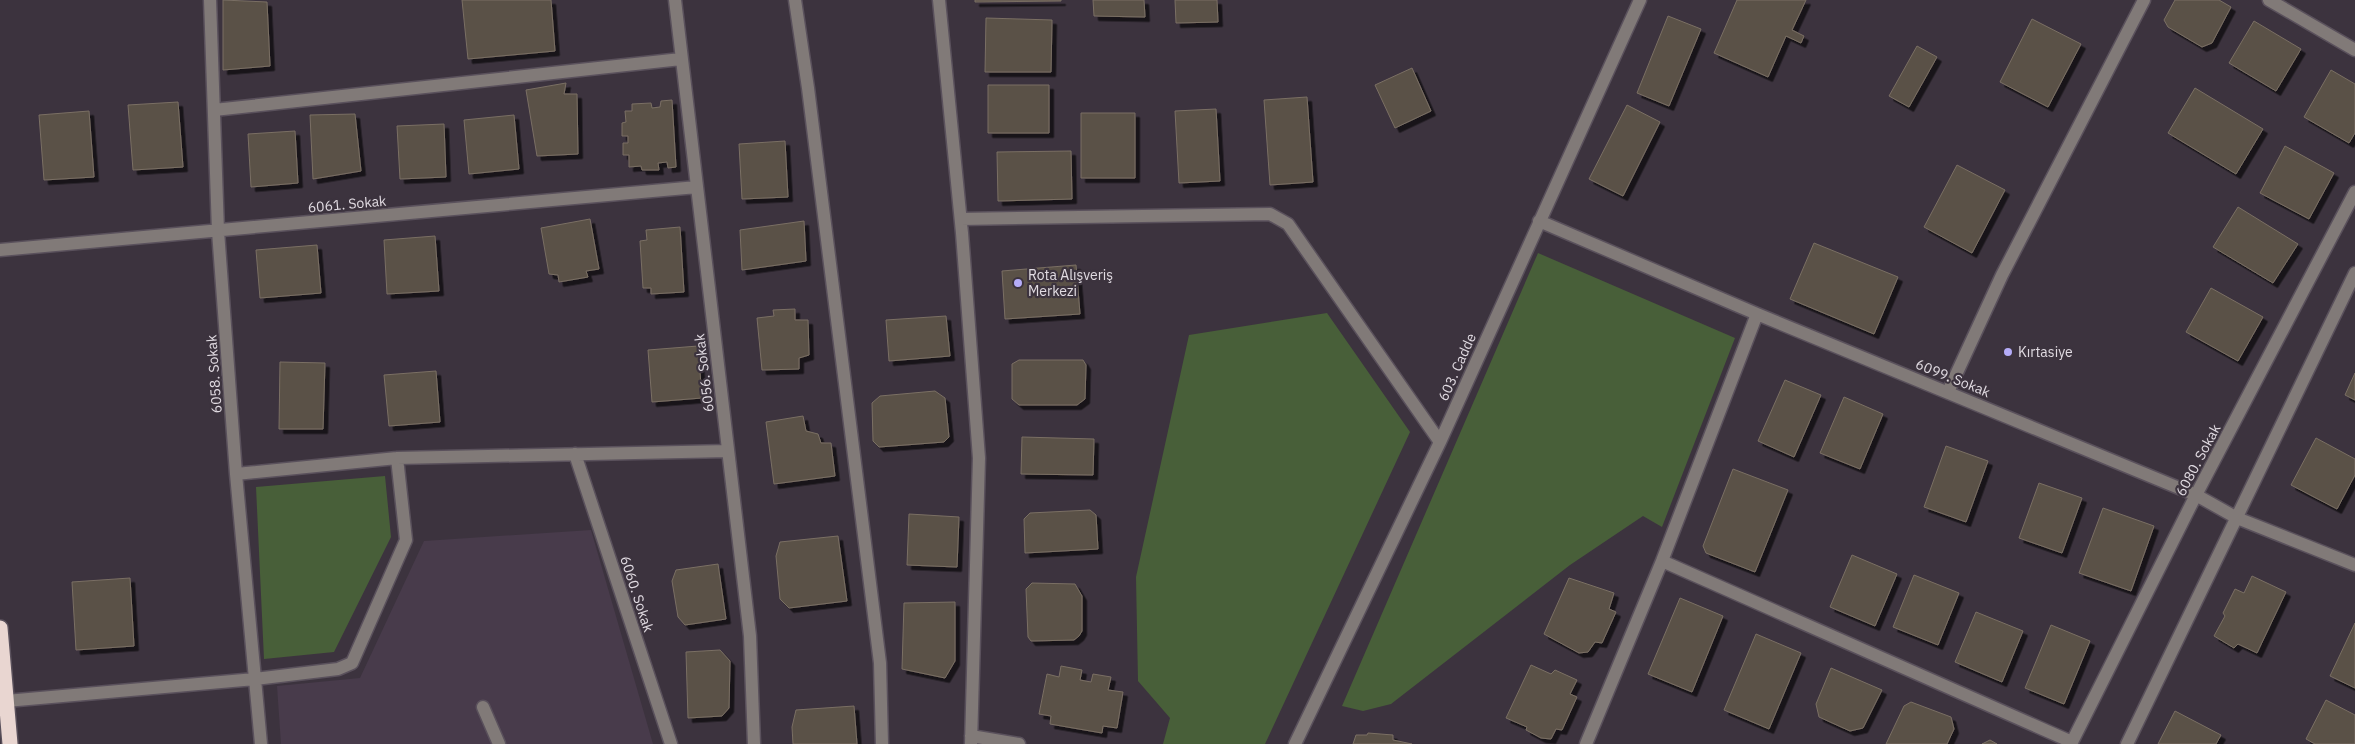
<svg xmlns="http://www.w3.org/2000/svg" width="2355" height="744" viewBox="0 0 2355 744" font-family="'IBM Plex Sans',sans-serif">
<defs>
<filter id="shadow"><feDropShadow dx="4.5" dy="4.5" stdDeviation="0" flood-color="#0009"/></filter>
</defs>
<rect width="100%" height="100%" fill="#3c333e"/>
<path fill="#483b4b" d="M591 530 653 744H281L277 686 360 678 424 541Z"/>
<path fill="#485f39" d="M1538 253 1735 338 1662 527 1643 516 1570 565 1391 704 1363 711 1342 706Z
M1327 313 1410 432 1265 744H1163L1170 718 1138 681 1136 577 1189 335Z
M385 476 391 537 334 652 264 659 256 487Z"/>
<path fill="#5a5146" stroke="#7a6f64" filter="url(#shadow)" d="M223 0 267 2 270 66 223 70Z
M462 0H551L555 51 468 59Z
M975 0H1061V1L975 2Z
M1093 0H1144L1145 17 1094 16Z
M1175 0H1217L1218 22 1176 23Z
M1737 0H1806L1792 30 1804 36 1801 43 1786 36 1768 77 1714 53Z
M2175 0H2219L2231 7 2212 43 2202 47 2168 27 2164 20Z
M1668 16 1701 29 1669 106 1637 93Z
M986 18 1052 20 1051 72H985Z
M2032 19 2081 44 2048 107 2000 82Z
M2254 21 2301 49 2276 91 2229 63Z
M1917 46 1937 57 1909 107 1889 96Z
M1412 68 1431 111 1395 128 1375 85Z
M2331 70 2355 84V133L2349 143 2304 117Z
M566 83 564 94H577L578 154 537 156 526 90Z
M988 85H1049V133H988Z
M2195 88 2263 129 2236 174 2168 133Z
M1307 97 1313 182 1270 185 1264 100Z
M672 100 676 167 668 168 667 162 658 163 659 170H642L641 166 629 167V155H623V143H628V136H622V123L626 122 625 111H632V104L651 103 652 108 660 107 661 101Z
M178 102 183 167 133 170 128 105Z
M1627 105 1660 122 1623 196 1589 179Z
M1216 109 1220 181 1179 183 1175 111Z
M89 111 94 177 44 180 39 115Z
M1081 113H1135V178H1081Z
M355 114 361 171 313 179 310 115Z
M514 115 519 169 469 174 464 120Z
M444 124 446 177 400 179 397 126Z
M295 131 298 183 251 187 248 134Z
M785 141 788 197 742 199 739 144Z
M2285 146 2334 173 2309 219 2260 193Z
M1071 151 1072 199 998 201 997 152Z
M1957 165 2005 190 1972 253 1924 227Z
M2238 207 2298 244 2273 283 2213 247Z
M590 219 599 269 586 271 588 277 559 282 558 275 549 274 541 228Z
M804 221 806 261 742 270 740 230Z
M680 227 684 292 651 294V288H643L640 241 647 240 646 230Z
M435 236 439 291 387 294 384 240Z
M1814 243 1898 277 1874 334 1790 299Z
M317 245 321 293 260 298 256 250Z
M1076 265 1080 314 1005 319 1002 271Z
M2211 288 2263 317 2238 361 2186 332Z
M795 309V320H808L809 355 799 358V369L762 370 757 318 774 316 773 310Z
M946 316 950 356 889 361 886 320Z
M698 346 702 398 652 402 648 350Z
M1019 360H1083L1086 365 1085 399 1077 405H1019L1012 399V364Z
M280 362 325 363 323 429H279Z
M436 371 440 422 389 426 384 375Z
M2355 373V400L2345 395Z
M1785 380 1821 395 1794 457 1758 441Z
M935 391 945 398 949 437 944 442 879 447 873 441 872 403 880 396Z
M1844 397 1883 414 1860 469 1820 453Z
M803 416 806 431 818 434 821 443H831L835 476 774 484 766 422Z
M1022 437 1094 439 1093 475 1021 474Z
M2316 438 2355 459V475L2337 509 2291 485Z
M1946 446 1988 461 1966 522 1924 507Z
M1733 469 1788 490 1755 572 1706 553 1703 546Z
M2039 483 2082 498 2062 553 2019 538Z
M2103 508 2154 526 2131 591 2079 573Z
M1090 510 1096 515 1098 549 1025 553 1024 519 1030 513Z
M909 514 959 517 957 567 907 565Z
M838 536 847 601 789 608 780 599 776 556 780 542Z
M1852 555 1897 574 1875 626 1830 607Z
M718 564 726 619 685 625 678 617 672 581 676 570Z
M1914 575 1959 593 1938 645 1893 627Z
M2252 576 2286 592 2257 653 2238 644 2234 648 2214 636 2225 616 2223 613 2235 589 2244 593Z
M130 578 134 646 76 650 72 582Z
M1569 578 1614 593 1609 609 1616 612 1602 643 1595 642 1588 652 1579 653 1544 634Z
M1032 583 1075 584 1082 596V631L1079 636 1074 640 1031 641 1028 637 1026 589Z
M1680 598 1723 616 1692 692 1648 674Z
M955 602V661L945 678 902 669 904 603Z
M1976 612 2023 631 2002 682 1955 662Z
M2355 623V688L2330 676Z
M2051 625 2090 641 2064 704 2025 688Z
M1756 634 1801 653 1769 729 1724 710Z
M720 650 730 661 729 708 722 716 688 718 686 652Z
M1531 665 1551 674 1555 670 1577 680 1570 694 1577 697 1562 730 1556 729 1551 739 1541 738 1526 730 1527 727 1506 718Z
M1061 666 1082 670 1080 680 1091 682 1093 674 1111 677 1108 690 1123 692 1117 728 1103 726 1102 733 1050 724 1051 716 1039 714 1047 674 1059 677Z
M1831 668 1882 690 1863 728 1850 731 1819 717 1816 704Z
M2326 700 2355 715V744H2315L2306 739Z
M1911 702 1951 717 1954 729 1947 744H1886L1904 706Z
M854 706 857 744H793L792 727 796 710Z
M2175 711 2221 735 2216 744H2158Z
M1368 733 1393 735V740L1412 744H1353L1356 735H1367Z
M1990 740 1997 744H1982Z"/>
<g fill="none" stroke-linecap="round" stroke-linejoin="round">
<defs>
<path id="minor" d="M210 0 218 231 236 474 261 744
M675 0 750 636 754 744
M795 0 808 88 880 663 882 744
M939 0 962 233 979 458 971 744
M2269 0 2355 50
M214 110 681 59
M961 219 1270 214 1288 224 1440 442
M1539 221 1757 314 2196 495 2237 518 2355 565
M0 250 697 187
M1948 392 2002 275 2144 0
M575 454 671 744
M236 474 397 458 728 451
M1662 561 2072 742
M6 701 255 679 338 669 352 663 406 540 397 458
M483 707 499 744
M971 736 1019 744
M1295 744 1440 442 1640 0
M1586 744 1662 561 1757 314
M2071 744 2196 495 2355 192
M2127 744 2355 273"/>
<path id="highway" d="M0 628 10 744"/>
</defs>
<use href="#minor" stroke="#5a515c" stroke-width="15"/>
<use href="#highway" stroke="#5a515c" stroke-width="18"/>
<use href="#minor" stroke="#817a78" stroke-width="12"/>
<use href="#highway" stroke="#e9d6d1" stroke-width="15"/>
</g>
<g fill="#b5acf8" stroke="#3c333e" stroke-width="2">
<circle cx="1018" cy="283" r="5"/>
<circle cx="2008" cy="352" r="5"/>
</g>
<g text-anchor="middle" stroke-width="4.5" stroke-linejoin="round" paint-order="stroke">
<g font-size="14" fill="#e1dbe2" stroke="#3c333e">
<text transform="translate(347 204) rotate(-5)" y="5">6061. Sokak</text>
<text transform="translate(1457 367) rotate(-66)" y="5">603. Cadde</text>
<text transform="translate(704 373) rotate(-97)" y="5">6056. Sokak</text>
<text transform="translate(214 374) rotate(-94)" y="5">6058. Sokak</text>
<text transform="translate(1953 378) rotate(22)" y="5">6099. Sokak</text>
<text transform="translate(2198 460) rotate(-62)" y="5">6080. Sokak</text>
<text transform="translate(637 594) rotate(72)" y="5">6060. Sokak</text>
</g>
<g font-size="14" fill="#e1dbe2" stroke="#3c333e" text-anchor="start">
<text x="1028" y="280">Rota Alışveriş<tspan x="1028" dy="16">Merkezi</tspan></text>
<text x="2018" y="357">Kırtasiye</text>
</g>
</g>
</svg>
